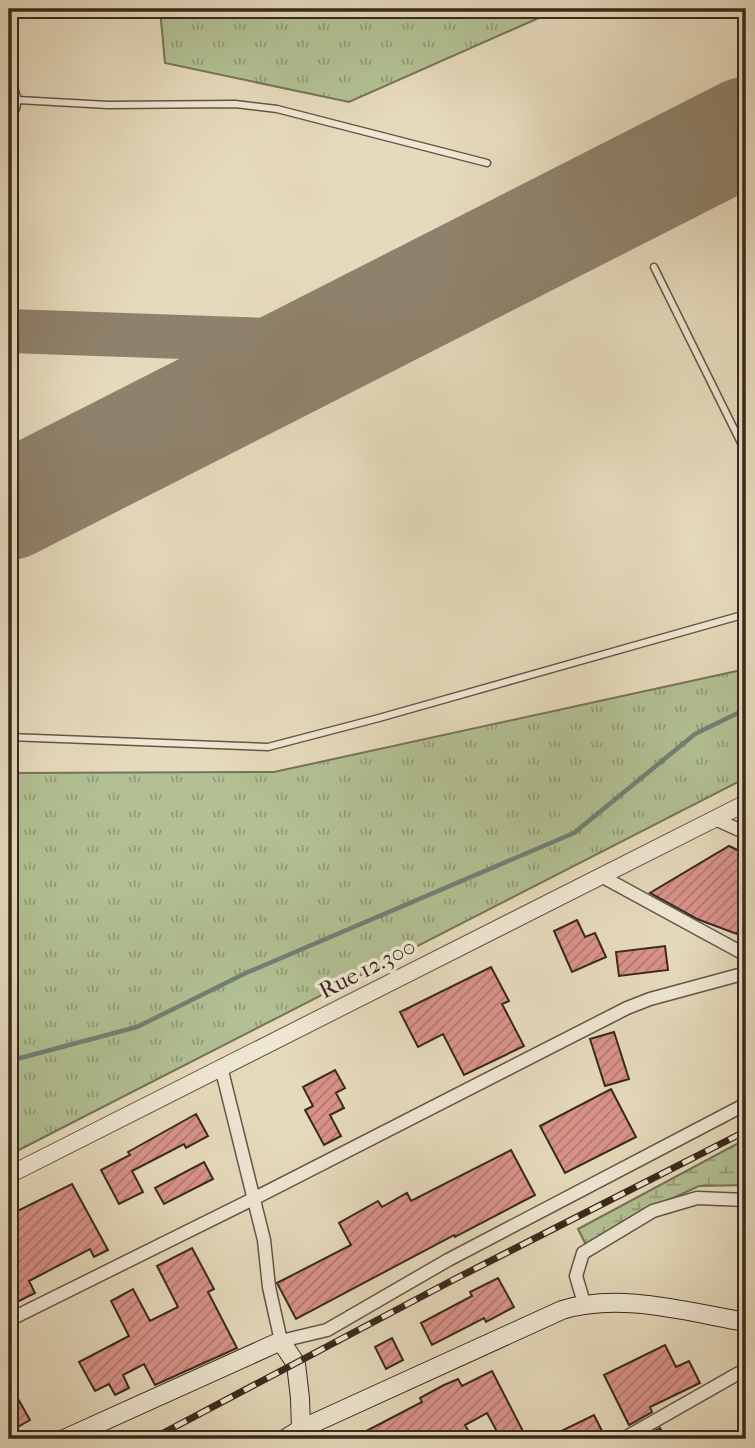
<svg xmlns="http://www.w3.org/2000/svg" width="755" height="1448" viewBox="0 0 755 1448" font-family="'IM FELL French Canon',serif">
<defs>
<pattern id="grass-tufts" width="24" height="20" patternUnits="userSpaceOnUse" patternTransform="scale(1.75)"><rect width="24" height="20" fill="#b2c093"/><path d="M3 7l-1-3M5 7V3M7 7l1-3M15 17l-1-3M17 17v-4M19 17l1-3" fill="none" stroke="#929c77"/></pattern>
<pattern id="wetland-marsh" width="20" height="14" patternUnits="userSpaceOnUse" patternTransform="scale(1.75)"><rect width="20" height="14" fill="#b2c093"/><path d="M1 5h8M5 5V1M11 12h8M15 12V8" fill="none" stroke="#929c77"/></pattern>
<pattern id="building-hatch" width="6" height="6" patternUnits="userSpaceOnUse" patternTransform="scale(1.75)"><rect width="6" height="6" fill="#da938a"/><path d="M-1 1l2-2M0 6l6-6M5 7l2-2" fill="none" stroke="#b27870"/></pattern>
</defs>
<rect width="100%" height="100%" fill="#e6dabc"/>
<filter id="stains"><feTurbulence type="fractalNoise" baseFrequency=".00286" numOctaves="4"/><feColorMatrix values="0 0 0 0 .2 0 0 0 0 .09 0 0 0 0 .02 0 0 0 .5 -.17"/></filter>
<radialGradient id="worn" r=".72"><stop offset=".6" stop-color="#630" stop-opacity="0"/><stop offset="1" stop-color="#630" stop-opacity=".3"/></radialGradient>
<path fill="url(#grass-tufts)" stroke="#757458" stroke-width="2" d="M160 9H559L349 102 165 63Z
M746 669V778L9 1155V773L274 772Z"/>
<path fill="url(#wetland-marsh)" stroke="#757458" stroke-width="2" d="M746 1139V1185L699 1186 627 1219 602 1236 586 1245 578 1229Z"/>
<g fill="none" stroke-linecap="round" stroke-linejoin="round">
<path stroke="#708176" stroke-width="4.5" d="M9 1061 137 1027 246 973 574 833 695 734 746 709"/>
<path stroke="#8f826c" stroke-width="44" d="M9 331 296 341H318L345 335
M9 506C53 513 88 509 119 474 131 461 136 447 149 434"/>
<path stroke="#8f826c" stroke-width="108" d="M9 506 746 131"/>
</g>
<path fill="url(#building-hatch)" stroke="#38291d" stroke-width="2" d="M729 846 746 854V887L739 902 746 905V912L737 934 697 919 650 893Z
M577 920 585 937 595 933 606 957 572 972 554 931Z
M665 946 668 970 619 976 616 952Z
M491 967 509 1001 502 1004 524 1046 464 1075 443 1034 418 1047 400 1012Z
M614 1032 629 1079 605 1086 590 1039Z
M335 1070 345 1088 336 1093 344 1108 330 1115 341 1136 324 1145 305 1110 313 1106 303 1087Z
M611 1089 636 1137 565 1173 540 1126Z
M196 1114 208 1136 186 1148 184 1144 132 1171 143 1192 119 1204 101 1170 130 1155 128 1152Z
M511 1150 535 1195 455 1237 454 1235 296 1319 277 1283 351 1245 339 1223 378 1201 382 1207 407 1193 411 1201Z
M204 1162 213 1179 164 1204 155 1188Z
M72 1184 108 1250 94 1257 90 1249 29 1281 35 1293 9 1306V1215Z
M192 1248 214 1289 208 1292 237 1348 155 1385 144 1364 123 1375 129 1388 115 1395 109 1384 95 1391 79 1362 129 1336 111 1301 133 1289 150 1321 178 1307 157 1266Z
M498 1278 514 1307 486 1322 484 1318 432 1345 421 1323 472 1296 470 1292Z
M392 1338 403 1360 386 1369 375 1347Z
M665 1345 676 1367 689 1361 700 1383 650 1407 652 1412 629 1425 604 1375Z
M492 1371 527 1439H501L487 1413 465 1425 473 1439H351L422 1402 420 1398 444 1385 458 1379 462 1386Z
M17 1397 30 1420 9 1432V1402Z
M594 1415 606 1439H545Z
M660 1428 666 1439H640Z"/>
<g fill="none" stroke-linecap="round" stroke-linejoin="round">
<defs>
<path id="service" d="M9 83C21 94 19 109 9 121
M18 100 108 105 235 104 277 109 487 163
M654 267 746 453
M9 737 268 747 379 718 746 614"/>
<path id="minor" d="M715 819 746 833
M601 876 746 955
M221 1067 264 1240 269 1287 281 1341 327 1330 448 1260 746 1104
M584 1303 576 1276 583 1253 653 1211 697 1198 746 1200
M9 1320 255 1198 627 1008 650 999 746 973
M623 1439 746 1369"/>
<path id="tertiary" d="M9 1175 746 803"/>
<path id="secondary" d="M64 1439 281 1341 296 1364 300 1398 301 1429
M285 1439 301 1429 562 1310C620 1292 687 1312 746 1322"/>
</defs>
<use href="#service" stroke="#645545" stroke-width="9"/>
<use href="#minor" stroke="#645545" stroke-width="15"/>
<use href="#tertiary" stroke="#645545" stroke-width="18"/>
<use href="#secondary" stroke="#38291d" stroke-width="20"/>
<use href="#service" stroke="#efe7d3" stroke-width="6"/>
<use href="#minor" stroke="#efe7d3" stroke-width="12"/>
<use href="#tertiary" stroke="#efe7d3" stroke-width="16"/>
<use href="#secondary" stroke="#efe7d3" stroke-width="18"/>
<defs>
<path id="rail" d="M152 1439 453 1280 746 1131"/>
</defs>
<use href="#rail" stroke="#38291d" stroke-width="7"/>
<use href="#rail" stroke="#efe7d3" stroke-width="4.5" stroke-dasharray="13" stroke-linecap="butt"/>
</g>
<g text-anchor="middle" stroke-width="7" stroke-linejoin="round" paint-order="stroke">
<g font-size="23" fill="#38291d" stroke="#efe7d3">
<text transform="translate(367 968) rotate(-27)" y="8">Rue 12.300</text>
</g>
</g>
<rect width="755" height="1448" fill="none" stroke="#e6dabc" stroke-width="35"/>
<rect x="10" y="10" width="734" height="1427" fill="none" stroke="#38291d" stroke-width="3.5"/>
<rect x="18" y="18" width="720" height="1413" fill="none" stroke="#38291d" stroke-width="2"/>
<rect width="100%" height="100%" filter="url(#stains)"/>
<rect width="100%" height="100%" fill="url(#worn)"/>
</svg>
